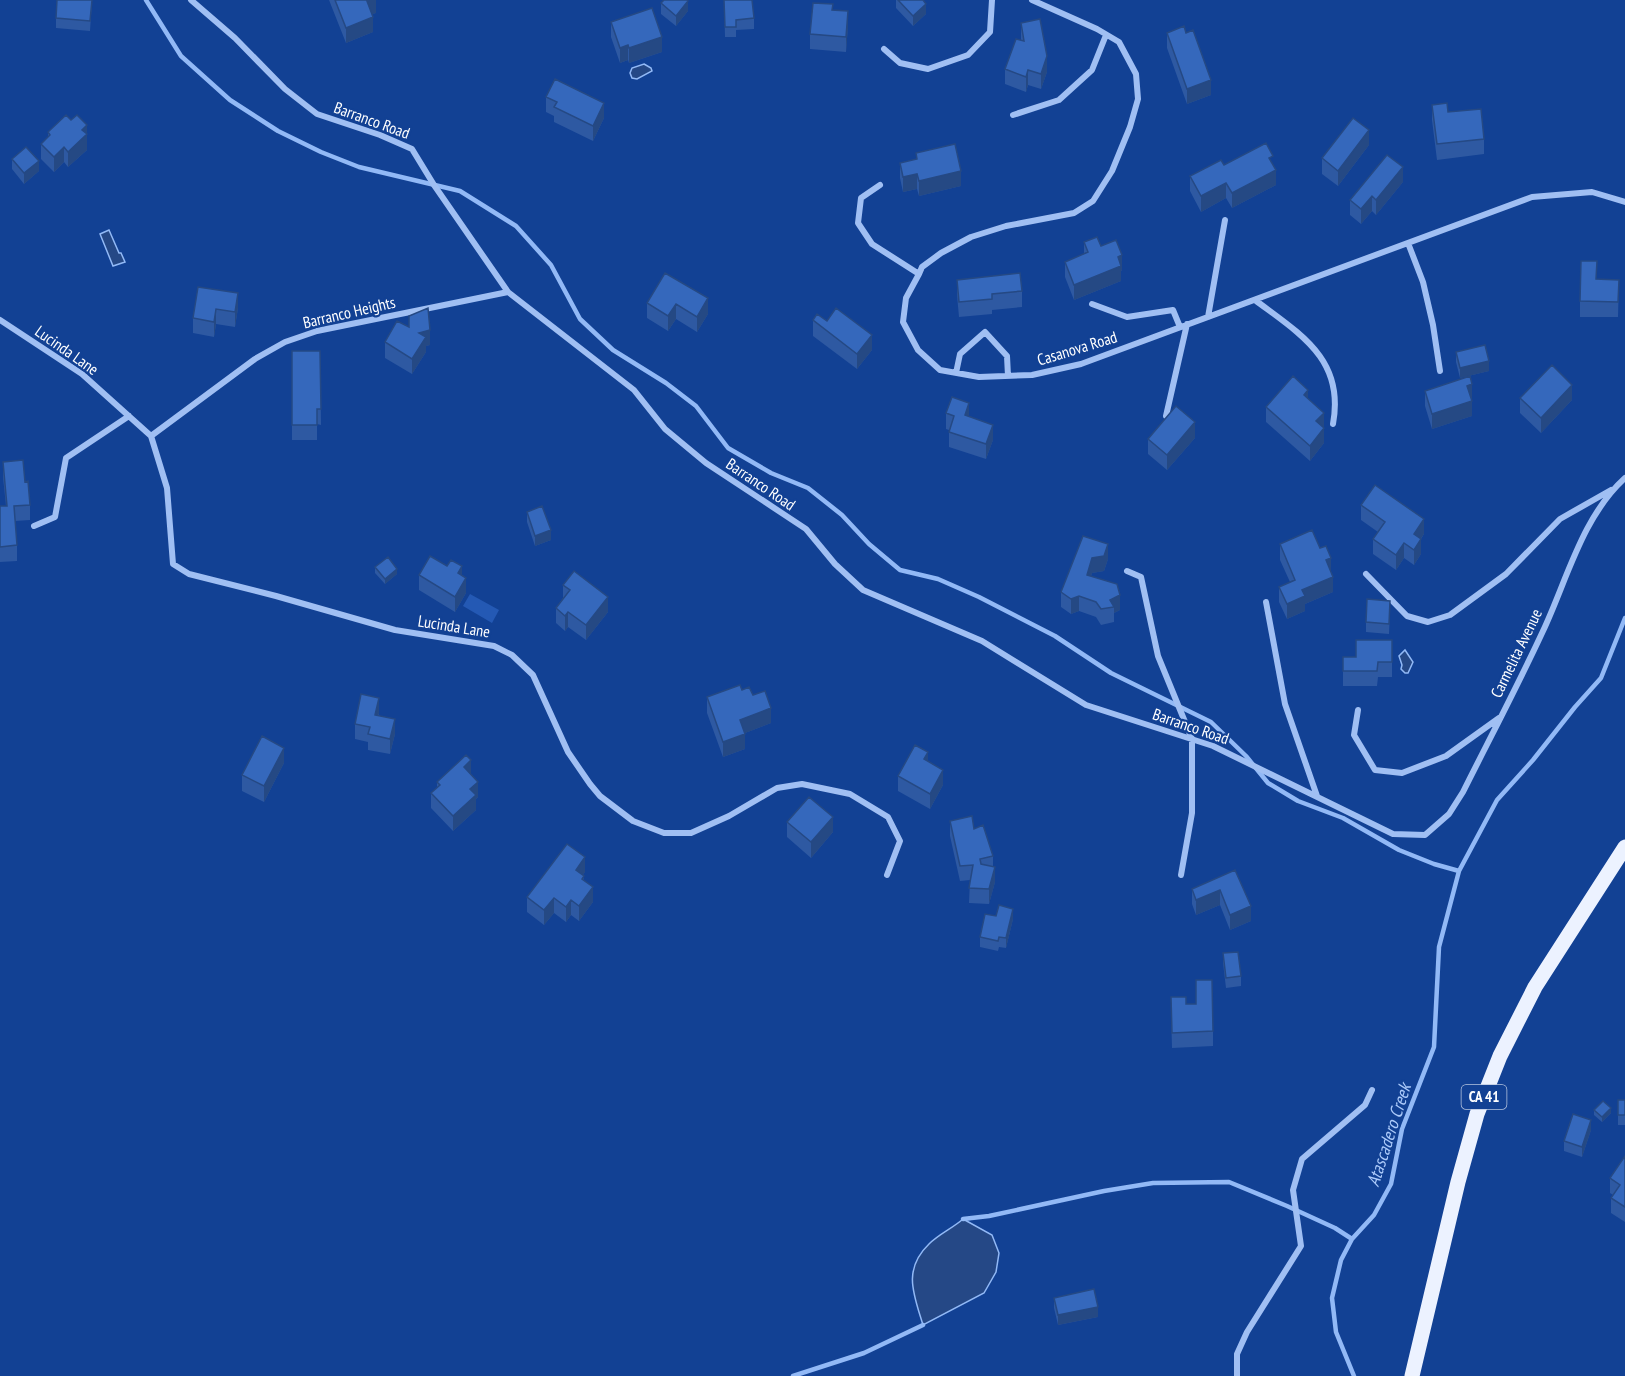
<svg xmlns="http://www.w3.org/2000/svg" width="1625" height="1376" viewBox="0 0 1625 1376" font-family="'PT Sans Narrow',sans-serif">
<rect width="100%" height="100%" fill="#124194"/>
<path fill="#2459b4" d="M470 594 499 610 492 623 463 606Z"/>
<path fill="#254886" stroke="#92b9f6" stroke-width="1.5" d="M644 64 651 68 652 71 637 79 632 78 630 73 632 68Z
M109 230 119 253H121L125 262 113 266 100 234Z
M1405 650 1413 662 1408 673H1405L1401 669 1402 665 1399 656Z
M963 1219 992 1235 999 1253 996 1272 984 1293 923 1325C914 1295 902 1270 929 1244 939 1234 953 1228 963 1219Z"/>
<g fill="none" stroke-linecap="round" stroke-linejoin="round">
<path stroke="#92b9f6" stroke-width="4.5" d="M146 0 181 56 230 100 278 131 321 152 359 167 460 191 516 226 551 265 580 319 613 350 666 383 696 406 728 448 771 473 808 488 842 515 869 544 900 570 938 579 979 597 1055 636 1111 673 1211 722 1246 756 1268 783 1298 801 1343 818 1399 850 1434 864 1459 871
M963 1219 989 1216 1104 1191 1153 1183 1229 1182 1287 1206 1335 1228 1352 1239
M793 1376 864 1353 923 1325
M1354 1376 1336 1332 1332 1298 1341 1260 1352 1239 1374 1215 1391 1184 1402 1129 1434 1047 1439 947 1459 871 1497 800 1533 760 1575 707 1601 678 1625 618"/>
<path stroke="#a0bff3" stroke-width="6" d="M191 0 235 38 285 89 317 114 380 135 412 149 434 185 508 292 634 390 665 429 706 463 806 529 835 564 863 590 982 641 1086 705 1213 746 1393 834 1425 835 1449 814 1463 792C1490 738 1518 685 1543 631 1567 580 1582 517 1625 478
M1032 0 1097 29 1119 42 1136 74 1138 99 1130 127 1112 171 1093 201 1074 213 1006 226 971 237 941 253 922 267 919 274 906 298 903 322 918 350 940 370 979 377 1032 375 1081 364 1532 197 1592 192 1625 202
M884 49 900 63 928 69 968 55 990 32 992 0
M1013 115 1059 100 1092 70 1106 35
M880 185 861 198 858 223 872 244 919 274
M1408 243 1423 282 1433 325 1440 371
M1255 300C1300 334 1345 359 1333 424
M1092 304 1127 317 1173 310 1180 327
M1208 317 1225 220
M0 320 82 374 151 436 167 488 173 564 189 574 276 596 395 630 494 646 512 655 533 675 568 752 590 784 600 796 633 821 664 833H691L729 816 777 788 802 784 850 794 888 817 900 841 887 875
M956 373 960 354 985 332 1007 356 1008 376
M1166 416 1187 324
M151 436 255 359 285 342 317 331 508 292
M34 526 55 517 66 458 129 416
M1127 571 1141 577 1158 656 1192 739V813L1181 875
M1366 574 1407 616 1428 622 1450 615 1506 574 1560 519 1611 490
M1266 602 1285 704 1317 796
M1358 710 1354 735 1375 770 1402 773 1446 756 1499 718
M1237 1376V1354L1247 1332 1301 1246 1293 1190 1302 1159 1365 1105 1372 1090"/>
<path stroke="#ecf2ff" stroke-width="15" d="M1412 1376 1458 1182 1477 1114 1500 1056 1535 987 1625 847"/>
</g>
<path fill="#2e59a2" d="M92 0 90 31 56 28V18Z
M329 0H376V13L372 14 373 32 346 43Z
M724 0 754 18V29L736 30V37H725Z
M896 0H923L926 14 913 26 896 8Z
M661 3 688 11 676 26 661 14Z
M833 10 848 26 846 52 810 49V34Z
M611 22 662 52 629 63 628 60 620 63 611 37Z
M1021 23 1047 72 1041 89 1028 85 1026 92 1005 84V69L1021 40Z
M1167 33 1211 95 1187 104 1167 48Z
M546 97 604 118 593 141 554 122V116L546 112Z
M1432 105 1448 112 1484 139V154L1437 160 1432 120Z
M87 125V150L68 167 64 162 54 172 41 159V144L48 137V132Z
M1369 145 1338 186 1322 174V158Z
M916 153 961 186 919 196 917 189 903 192 900 178V163L916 159Z
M12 159 39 171 24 184 12 169Z
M1224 165H1273L1276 185 1232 208 1226 198 1201 212 1190 191V176Z
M1403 182 1376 215 1372 211 1361 224 1350 215V200Z
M1084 242 1101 246 1122 270 1121 271V281L1074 300 1065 277V262L1084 254Z
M665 273 708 314 697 332 676 319 668 331 647 318V303Z
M1597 279 1619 280 1618 317H1580V301Z
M957 280 1022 291V307L992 310V314L959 317 957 295Z
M198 287 238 308 235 327 216 324 214 337 193 333V318Z
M813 320 827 321 872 350 857 369 813 336Z
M385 342 430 345 426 346V352L412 374 385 358Z
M292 351H320L321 425 317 424V440H292Z
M1456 352 1489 371 1460 378 1456 362Z
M1425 391 1472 399 1471 400 1472 416 1432 429 1425 406Z
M1520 398 1572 400 1541 433 1520 413Z
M1308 399 1324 428V443L1310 461 1266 422V407Z
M946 413 969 417 993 440 986 459 949 447V430L946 429Z
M1195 438 1167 470 1148 454V439Z
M3 462 25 482 30 505V520L15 521 17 545V561L0 562V507L6 506 3 477Z
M1361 505 1424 534 1421 539V554L1414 565 1404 558 1396 570 1373 554V539L1378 532 1361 520Z
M527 512 551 540 535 546 527 522Z
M1280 544 1331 572 1333 592 1305 604V611L1287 619 1279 602V587L1290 582 1280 560Z
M1108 559 1104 571 1092 573 1091 576 1120 610 1114 613V622L1101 625 1096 617 1079 611 1071 614 1061 607V592Z
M447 566 462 575 466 593 455 612 419 590V575Z
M375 567 397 574 385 584 375 573Z
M563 585 608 612 586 640 568 627 565 631 556 623V608L563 598Z
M1390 611 1389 634 1366 632V622Z
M1392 640V677H1378L1377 686H1343V657H1356Z
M742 690 753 695 771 723 745 733V749L723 757 707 713V697Z
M379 713V715L395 734 390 754 368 750V742L355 739V724Z
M928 761 943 785 930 809 898 791V776Z
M284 763 264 802 242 791V775Z
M471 774 478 797 476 799V810L453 831 431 808V793L437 788V782Z
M950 821 974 829 993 856V867L995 882 989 904 969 903 970 880 960 881 950 836Z
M787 822 833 832 811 858 787 837Z
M1235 870 1251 921 1230 930 1220 905 1196 915 1192 904V889Z
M585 872 583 875 584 881 593 902 579 921 571 915 566 922 554 913 544 925 527 912V897Z
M996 916 1013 919 1006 948 999 947 998 951 980 947V937Z
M1223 953 1241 976V986L1226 988 1223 963Z
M1186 1004 1213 1031V1046L1172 1048 1171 1012Z
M1618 1100H1625V1125H1618Z
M1594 1110 1611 1113 1602 1122 1594 1115Z
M1591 1130 1582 1157 1564 1151V1141Z
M1625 1156V1222L1611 1213V1198L1613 1195 1610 1193V1178Z
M1054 1298 1098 1317 1058 1325 1054 1308Z"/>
<path fill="#254984" d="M369 0H376V13L367 16V1Z
M688 1V11L676 26V16Z
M926 4V14L913 26V16Z
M848 11V26L846 52V37Z
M373 17V32L346 43V28Z
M662 37V52L629 63V48Z
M628 45V60L620 63V48Z
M1047 56V72L1041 89V74Z
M1028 70V85L1026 92V77Z
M1211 80V95L1187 104V89Z
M604 103V118L593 141V126Z
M87 125V150L68 167V152L82 130Z
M1369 130V145L1338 186V171Z
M64 147V162L54 172V157Z
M39 161V171L24 184V173Z
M1403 167V182L1376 215V200Z
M1276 170V185L1232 208V193Z
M961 171V186L919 196V181Z
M917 174V189L903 192V177Z
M1226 183V198L1201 212V196Z
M1372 196V211L1361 224V209Z
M1122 255V270L1121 271V281L1074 300V285L1118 257Z
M238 293V308L235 327V312Z
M708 298V314L697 332V317Z
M676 304V319L668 331V316Z
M216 309V324L214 337V322Z
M430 330V345L426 346V352L412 374V359L419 333Z
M872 335V350L857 369V354Z
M1489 361V371L1460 378V368Z
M1472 384V399L1467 401V386Z
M1572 385V400L1541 433V418Z
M1308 390V405L1304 395Z
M1472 401V416L1432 429V414Z
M969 403V418L965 415Z
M1324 413V428L1316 421Z
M1195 422V438L1167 470V455Z
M993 425V440L986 459V444Z
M1324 428V443L1310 461V446Z
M1424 519V534L1414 549V534Z
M551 530V540L535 546V536Z
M1421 539V554L1414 565V550Z
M1404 543V558L1396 570V555Z
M1108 544V559L1104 571 1092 573 1087 590V575L1092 558Z
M1331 558V573L1326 560Z
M462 566V581L458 573Z
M397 569V574L385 584V579Z
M1333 577V592L1305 604V611L1287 619V604L1302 590Z
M466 578V593L455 612V597Z
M1120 595V610L1114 613V607L1110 600Z
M1079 596V611L1071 614V599Z
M608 597V612L586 640V625Z
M568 612V627L565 631V616Z
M379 698V713L375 730V715Z
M771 708V723L740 735V720Z
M395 719V734L390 754V739Z
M745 734V749L723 757V742Z
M284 748V763L264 802V786Z
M928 752V767L924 759Z
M471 760V776L464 767Z
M943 770V785L930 809V794Z
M478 782V797L476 799V810L453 831V816L470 789Z
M833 817V832L811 858V842Z
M585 857V872L576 885V870Z
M995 867V882L989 904V889Z
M593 887V902L579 921V906Z
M1220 890V905L1196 915V900Z
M554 898V913L544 925V910Z
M571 900V915L566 922V907Z
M1251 906V921L1230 930V915Z
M1013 909V919L1006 948V938Z
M1611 1108V1113L1602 1122V1117Z
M1591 1120V1130L1582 1157V1147Z
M1098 1307V1317L1058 1325V1315Z"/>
<path fill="#3568bc" stroke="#254984" stroke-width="1.5" d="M57 0H92L90 21 56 18Z
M335 0H369L367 1 373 17 346 28Z
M664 0H687L688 1 676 16 661 3Z
M724 0H752L754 18 736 20V27H725Z
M898 0H923L926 4 913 16Z
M813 3 833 4 832 10 848 11 846 37 810 34Z
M652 8 662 37 629 48 628 45 620 48 611 22Z
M1040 19 1047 56 1041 74 1028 70 1026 77 1005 69 1016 39 1024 41 1021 23Z
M1184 26 1186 33 1193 30 1211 80 1187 89 1167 33Z
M555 79 604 103 593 126 554 107 557 102 546 97Z
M1447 103 1448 112 1481 109 1484 139 1437 144 1432 105Z
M66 115 71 120 77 115 87 125 82 130 87 134 68 152 64 147 54 157 41 144 50 135 48 132Z
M1353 118 1369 130 1338 171 1322 158Z
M1266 143 1273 156 1269 158 1276 170 1232 193 1226 183 1201 196 1190 176 1221 160 1224 165Z
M955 144 961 171 919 181 917 174 903 177 900 163 917 159 916 153Z
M26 147 39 161 24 173 12 159Z
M1387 155 1403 167 1376 200 1372 196 1361 209 1350 200Z
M1097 237 1101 246 1116 240 1122 255 1118 257 1121 266 1074 285 1065 262 1088 252 1084 242Z
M1581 261H1597L1596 279 1619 280 1618 302 1580 301Z
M665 273 708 298 697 317 676 304 668 316 647 303Z
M1020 273 1022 291 992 294V299L959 302 957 280Z
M198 287 238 293 235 312 216 309 214 322 193 318Z
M428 308 430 330 419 333 426 337 412 359 385 342 397 321 409 327V316Z
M836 308 872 335 857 354 813 320 817 314 827 321Z
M1485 345 1489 361 1460 368 1456 352Z
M292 351H320L321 409H317V425H292Z
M1552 365 1572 385 1541 418 1520 398Z
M1293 376 1308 390 1304 395 1324 413 1316 421 1324 428 1310 446 1266 407Z
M1470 376 1472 384 1467 386 1472 401 1432 414 1425 391Z
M952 397 969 403 965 415 993 425 986 444 949 432 954 416 946 413Z
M1176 406 1195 422 1167 455 1148 439Z
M23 460 25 482 28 481 30 505 14 506 17 545 0 547V506H7L3 462Z
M1375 485 1424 519 1414 534 1421 539 1414 550 1404 543 1396 555 1373 539 1385 522 1361 505Z
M542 506 551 530 535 536 527 512Z
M1312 530 1320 548 1326 546 1331 558 1326 560 1333 577 1302 590 1305 596 1287 604 1279 587 1295 580 1280 544Z
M1083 536 1108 544 1104 556 1092 558 1087 575 1117 584 1120 595 1110 600 1114 607 1101 609 1096 602 1079 596 1071 599 1061 592Z
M430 556 447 566 451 560 462 566 458 573 466 578 455 597 419 575Z
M388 557 397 569 385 579 375 567Z
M574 571 608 597 586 625 568 612 565 616 556 608 570 590 563 585Z
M1367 599 1390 601 1389 624 1366 622Z
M1356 640H1392V662H1378L1377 671H1343V657H1356Z
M740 685 742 690 749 687 753 695 765 691 771 708 740 720 745 734 723 742 707 697Z
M361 694 379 698 375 715 395 719 390 739 368 734 370 727 355 724Z
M262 736 284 748 264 786 242 775Z
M915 745 928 752 924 759 943 770 930 794 898 776Z
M466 755 471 760 464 767 478 782 470 789 476 795 453 816 431 793 440 785 437 782Z
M809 797 833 817 811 842 787 822Z
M972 816 974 829 983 825 993 856 980 859 981 864 995 867 989 889 969 888 973 865 960 866 950 821Z
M567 844 585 857 576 870 584 876 582 879 593 887 579 906 571 900 566 907 554 898 544 910 527 897Z
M1235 870 1251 906 1230 915 1220 890 1196 900 1192 889Z
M999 905 1013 909 1006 938 999 937 998 941 980 937 985 914 996 916Z
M1238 952 1241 976 1226 978 1223 953Z
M1196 980H1212L1213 1031 1172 1033 1171 997H1186V1004H1196Z
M1618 1100H1625V1115H1618Z
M1603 1101 1611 1108 1602 1117 1594 1110Z
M1573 1114 1591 1120 1582 1147 1564 1141Z
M1625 1156V1207L1611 1198 1620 1185 1610 1178Z
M1094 1289 1098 1307 1058 1315 1054 1298Z"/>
<g text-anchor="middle" stroke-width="4.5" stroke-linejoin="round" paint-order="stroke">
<rect fill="#124194" stroke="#b8c6df" stroke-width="1.5" x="1461.5" y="1085" width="45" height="24" rx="4.5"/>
<g font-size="15" font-weight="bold" fill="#fff">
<text x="1484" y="1102">CA 41</text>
</g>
<g font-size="16" fill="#fff" stroke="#124194">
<text transform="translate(372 120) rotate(20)" y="6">Barranco Road</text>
<text transform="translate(349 312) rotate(-13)" y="6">Barranco Heights</text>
<text transform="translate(1077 348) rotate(-17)" y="6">Casanova Road</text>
<text transform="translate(67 350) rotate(35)" y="6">Lucinda Lane</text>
<text transform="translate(761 484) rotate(34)" y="6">Barranco Road</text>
<text transform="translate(454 626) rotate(9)" y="6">Lucinda Lane</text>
<text transform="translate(1516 653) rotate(-64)" y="6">Carmelita Avenue</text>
<text transform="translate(1191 726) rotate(19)" y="6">Barranco Road</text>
</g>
<g font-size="18" font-style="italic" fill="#accafa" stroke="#124194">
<text transform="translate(1389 1135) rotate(-72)" y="6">Atascadero Creek</text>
</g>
</g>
</svg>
